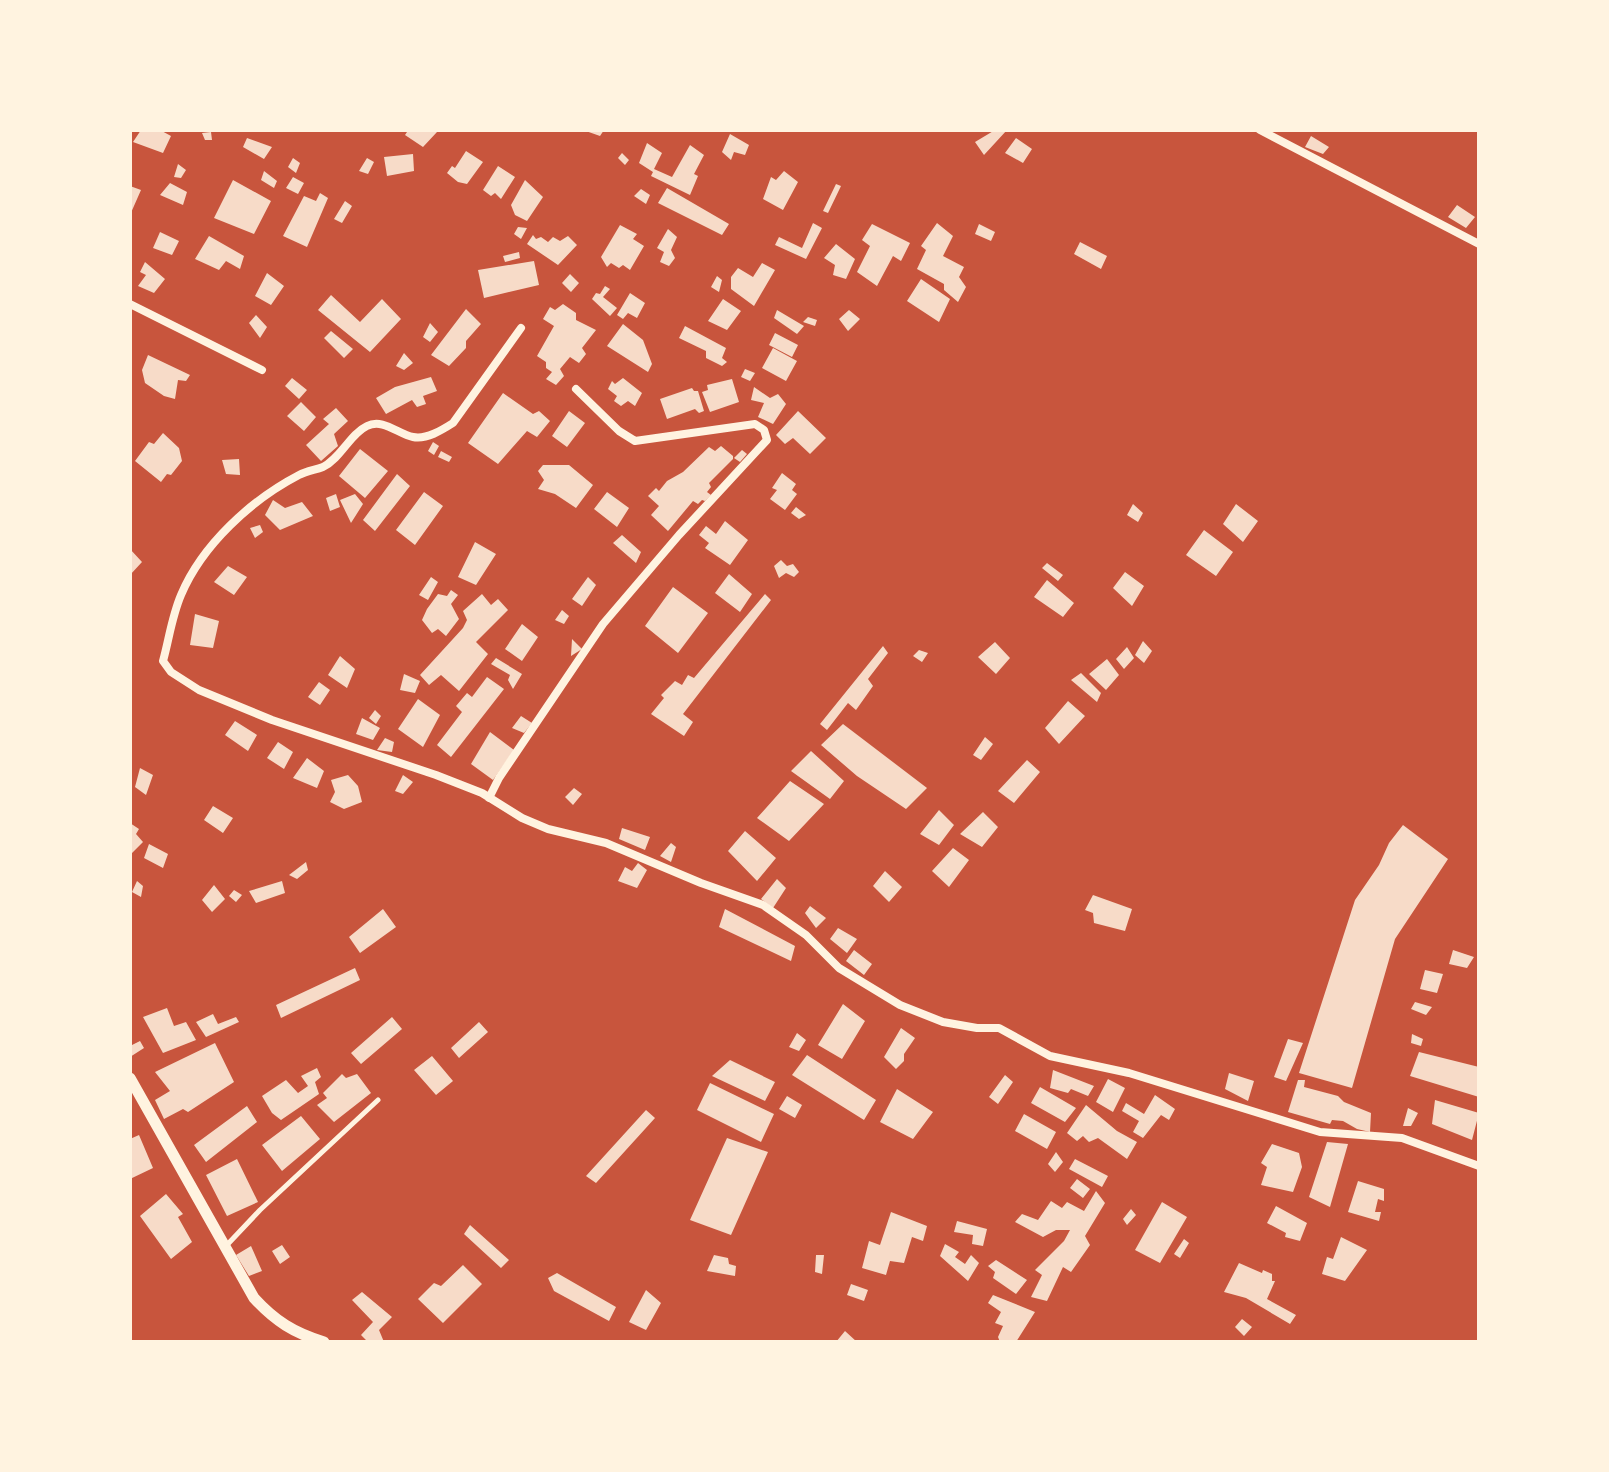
<svg xmlns="http://www.w3.org/2000/svg" width="1609" height="1472" viewBox="0 0 1609 1472" font-family="'Public Sans',sans-serif">
<rect width="100%" height="100%" fill="#c8553d"/>
<path fill="#f7dbc8" d="M141 130H160L171 136 163 153 133 142Z
M404 130H435L437 132 423 147 405 135 407 132Z
M583 130H604L600 136Z
M995 130H1007L984 155 975 142Z
M211 132 212 140H205L202 133Z
M730 134 749 145 745 155 734 152 731 160 722 152Z
M1311 136 1329 147 1323 154 1305 147Z
M247 138 272 147 264 159 243 147Z
M1016 138 1032 149 1023 163 1005 153Z
M647 143 662 153 654 169 672 177 690 145 704 155 694 174 698 176 690 195 651 176 653 172 639 163Z
M466 151 483 162 467 184 458 182 447 173 452 166 455 168Z
M622 153 629 160 625 165 618 158Z
M413 154 414 171 387 176 384 157Z
M293 158 300 163 296 173 288 167Z
M367 158 374 162 368 174 359 171Z
M178 164 186 170 181 178 174 177Z
M498 166 515 177 501 199 495 193 491 196 483 190Z
M264 171 277 181 274 188 261 180Z
M784 171 798 182 783 210 763 199 771 177 776 180Z
M293 177 304 183 298 194 286 188Z
M233 180 271 201 254 234 214 218Z
M525 180 543 197 527 221 515 215 511 205Z
M170 183 187 192 183 205 160 195Z
M836 184 841 186 828 213 823 211Z
M130 186 141 190 130 215Z
M667 188 729 224 722 235 658 203Z
M641 189 650 195 646 204 634 196Z
M320 193 328 198 307 247 283 236 304 196 316 201Z
M345 201 352 206 342 223 334 219Z
M1457 205 1475 217 1466 228 1448 217Z
M813 223 822 228 806 259 775 245 779 237 802 248Z
M937 223 953 236 943 256 964 267 959 277 966 287 958 302 944 290V284L917 269 926 250 921 246Z
M872 224 910 243 901 261 893 256 877 286 857 272 870 246 862 240Z
M979 224 995 232 991 241 975 234Z
M620 225 637 234 633 239 644 246 630 270 623 265 619 268 611 263 607 267 601 257Z
M518 227 527 228 521 239 514 234Z
M668 229 677 237 671 250 675 258 669 266 660 262 664 252 657 248Z
M160 232 179 241 172 255 153 248Z
M533 235 536 239 541 237 548 242 553 237 560 241 568 236 577 245 558 265 527 244Z
M209 236 244 256 240 269 226 261 219 270 195 259Z
M1080 242 1107 256 1101 269 1074 254Z
M836 244 855 259 846 279 833 275 835 265 824 258Z
M519 252 520 258 505 262 503 256Z
M534 261 539 285 484 298 478 270Z
M145 262 165 279 154 293 138 286 146 275 140 272Z
M762 263 775 270 754 306 731 289V277L738 268 753 277Z
M267 273 284 286 271 305 255 296Z
M570 274 579 283 571 292 562 283Z
M717 276 722 280 719 292 711 287Z
M921 279 950 299 939 322 907 301Z
M605 286 610 289 603 297 617 308 610 316 592 299 596 293 600 294Z
M630 293 645 303 637 318 628 313 623 319 617 315Z
M331 295 360 322 382 299 401 319 370 352 318 310Z
M723 299 741 311 727 330 708 321Z
M563 304 576 313V320L596 330 582 348 586 354 579 363 570 357 560 369 564 376 556 385 546 379 552 372 546 368V362L537 356 554 326 543 319 550 307 555 310Z
M466 309 481 324 466 341V348L449 366 431 355Z
M777 310 804 326 797 334 774 318Z
M849 310 860 319 848 331 839 319Z
M256 315 267 327 260 338 249 323Z
M808 317 817 320 815 326 803 322Z
M430 323 438 332 430 342 423 337Z
M623 324 643 340 652 364 648 372 607 346Z
M685 326 726 348 722 358 727 362 722 366 706 358V351L679 338Z
M331 331 353 349 344 358 324 338Z
M775 333 798 345 792 357 769 345Z
M773 348 797 361 786 381 762 368Z
M404 353 413 363 404 370 396 366Z
M148 355 190 375 186 381 178 380 175 399 164 396 145 383 142 370Z
M745 369 755 373 750 381 741 377Z
M431 377 437 391 423 396 426 404 417 407 412 400 386 414 376 398 395 387Z
M292 378 307 390 299 399 285 386Z
M623 378 642 393 635 406 628 401 621 406 614 401 617 396 608 389 612 381 615 384Z
M732 379 739 402 710 412 702 392 708 390 707 385Z
M754 387 770 398 778 394 786 404 773 424 758 417 764 403 751 400Z
M692 388 694 391H698L704 411 699 413 695 409 667 419 660 399Z
M503 393 533 414 539 411 550 421 537 437 527 431 498 464 468 443Z
M301 402 316 417 304 431 287 416Z
M336 408 348 421 334 434 338 446 321 461 306 445 329 424 323 419Z
M569 411 585 423 567 447 552 436Z
M798 411 826 438 810 454 793 438 785 444 776 435Z
M163 433 179 448 182 461 171 475 167 474 161 482 135 461 149 442 154 444Z
M433 442 439 446 434 455 428 451Z
M721 446 733 456V459L709 483 711 487 707 492 711 495 705 501 702 500 698 504 693 501 668 531 651 515 659 506 648 496 656 488 659 491 667 481 683 472 709 447 715 451Z
M360 449 388 471 365 498 339 476Z
M742 450 747 454 740 462 734 458Z
M441 451 452 457 449 462 438 457Z
M239 459 240 475 226 474 222 460Z
M543 465H569L593 485 576 508 555 494 538 489 544 480 538 471Z
M782 473 796 484 792 490 797 494 785 510 770 499 777 490 772 488Z
M397 474 410 486 375 531 363 520Z
M424 492 443 506 415 545 396 530Z
M607 492 629 508 617 527 594 509Z
M336 494 340 507 330 511 326 498Z
M355 494 363 504 351 523 340 500Z
M273 500 285 508 302 502 313 516 280 530 265 515Z
M1133 504 1143 513 1138 522 1127 515Z
M1236 504 1258 521 1243 542 1223 524Z
M796 507 806 515 799 519 791 513Z
M725 521 748 540 730 565 705 548 709 543 699 535 706 526 716 534Z
M260 525 263 532 255 538 250 528Z
M1204 530 1233 552 1216 576 1186 555Z
M622 535 641 552 636 563 613 543Z
M475 542 496 554 476 585 458 577Z
M130 549 142 562 130 575Z
M781 560 787 566 793 564 799 572 794 577 786 573 779 578 774 566Z
M1047 563 1063 575 1058 581 1042 568Z
M228 566 247 577 234 595 214 582Z
M1125 572 1144 586 1132 606 1113 588Z
M729 574 752 594 740 612 715 593Z
M431 577 438 582 428 600 419 595Z
M588 577 596 585 582 606 572 599Z
M1047 580 1074 603 1063 617 1034 597Z
M673 587 708 613 678 653 645 626Z
M451 590 458 595 451 604 459 619 446 636 438 629 432 633 422 620 427 609 438 594 447 596Z
M482 594 491 605 498 599 508 610 476 642 488 654 459 691 441 675 429 685 420 675 463 628 467 620 463 611Z
M765 594 771 600 683 714 693 722 684 736 651 714 664 698 661 695 675 681 682 685 688 675 694 678Z
M562 610 569 616 564 624 555 620Z
M195 614 219 621 213 648 190 645Z
M522 624 538 637 522 661 505 649Z
M572 639 582 649 571 656Z
M1143 641 1152 651 1144 663 1135 655Z
M995 642 1010 658 996 674 978 657Z
M883 646 888 653 868 679 873 686 856 710 848 703 827 730 820 724Z
M1127 647 1134 658 1124 669 1116 659Z
M919 650 928 653 922 662 913 656Z
M340 656 355 669 347 688 328 675Z
M496 658 522 674 513 689 508 680 510 675 491 664Z
M1107 659 1119 675 1106 690 1089 674Z
M1081 673 1101 693 1097 702 1071 680Z
M404 674 420 681 415 693 400 690Z
M487 677 504 689 451 757 437 745 462 712 456 706 467 693 472 697Z
M319 682 330 690 320 705 308 697Z
M418 699 440 715 423 747 398 729Z
M1068 701 1085 716 1059 744 1045 728Z
M375 710 381 716 376 724 369 718Z
M521 716 532 723 524 733 512 728Z
M362 718 380 728 373 740 356 734Z
M235 721 257 735 248 751 225 735Z
M843 724 927 788 906 809 857 776 821 745Z
M490 732 514 750 493 780 471 764Z
M985 737 993 744 981 760 973 755Z
M385 738 394 742 392 752 377 750Z
M278 742 293 752 284 769 267 758Z
M811 751 844 781 830 799 791 771Z
M307 758 324 771 317 788 293 778Z
M1027 760 1040 772 1014 803 998 791Z
M140 768 153 775 146 795 135 787Z
M348 775 358 786 362 802 344 809 330 802 335 792 331 780Z
M403 775 413 782 403 794 395 791Z
M790 781 824 804 789 841 757 818Z
M574 788 582 794 573 805 565 797Z
M213 806 233 818 223 833 204 820Z
M939 810 954 825 939 845 920 834Z
M983 812 998 827 982 847 960 834Z
M130 823 139 829 136 834 143 842 130 855Z
M1403 825 1448 859 1395 939 1352 1088 1299 1073 1355 900 1379 865 1389 843Z
M622 828 650 837 645 850 619 839Z
M745 831 776 858 757 881 728 851Z
M671 843 676 847 671 862 660 856Z
M149 844 168 854 163 868 144 858Z
M953 848 969 860 949 887 932 871Z
M306 862 308 870 297 879 289 875Z
M638 863 647 870 637 888 618 881 625 867 632 871Z
M885 871 902 887 889 902 873 886Z
M777 879 786 888 773 908 761 899Z
M137 881 143 886 141 897 132 892Z
M282 881 285 893 256 903 249 891Z
M214 885 225 899 212 912 202 900Z
M234 890 242 895 236 902 229 896Z
M1093 895 1132 909 1125 931 1094 923 1093 913 1085 910Z
M810 906 826 918 816 928 805 913Z
M383 909 396 927 360 953 349 937Z
M725 909 795 946 791 961 719 927Z
M838 928 857 939 847 953 830 939Z
M854 950 872 964 864 975 846 961Z
M1453 950 1474 957 1467 968 1449 964Z
M355 968 360 980 281 1018 276 1005Z
M1425 970 1443 974 1437 993 1420 989Z
M1415 1002 1432 1007 1426 1015 1411 1009Z
M843 1004 865 1021 842 1059 818 1045Z
M167 1008 174 1026 186 1022 196 1040 163 1053 143 1017Z
M213 1014 218 1024 236 1017 239 1022 206 1037 196 1022Z
M392 1017 402 1029 361 1064 351 1053Z
M479 1022 488 1032 459 1058 451 1048Z
M901 1028 915 1038 904 1054V1061L896 1069 884 1057Z
M797 1033 806 1040 799 1051 789 1047Z
M1412 1034 1423 1039 1421 1046 1411 1043Z
M1288 1039 1303 1043 1286 1081 1274 1077Z
M140 1041 144 1048 130 1057V1046Z
M215 1043 234 1082 188 1112 183 1109 164 1119 155 1100 170 1091 155 1072Z
M1419 1052 1479 1067V1097L1410 1076Z
M807 1055 876 1100 864 1120 792 1075Z
M432 1056 453 1081 436 1095 414 1070Z
M730 1060 775 1082 765 1101 712 1076Z
M317 1068 321 1077 315 1082 319 1094 281 1120 272 1113 262 1096 286 1080 298 1093 308 1086 301 1076Z
M1053 1070 1094 1086 1088 1096 1071 1089 1068 1093 1050 1088Z
M1229 1073 1254 1081 1248 1101 1225 1089Z
M342 1074 346 1078 357 1074 371 1093 334 1122 317 1105 327 1098 323 1093Z
M1005 1075 1013 1082 998 1104 989 1097Z
M1108 1079 1125 1088 1113 1112 1096 1102Z
M1298 1080H1305L1304 1087 1338 1096 1344 1102 1371 1113 1370 1132 1357 1129 1343 1121 1332 1120 1330 1124 1288 1112Z
M710 1083 774 1114 761 1142 697 1110Z
M1040 1087 1076 1108 1065 1122 1031 1103Z
M897 1089 933 1112 913 1139 880 1122Z
M1155 1095 1175 1109 1169 1120 1161 1115 1143 1138 1133 1132 1139 1121 1122 1111 1126 1103 1144 1114Z
M787 1096 802 1105 795 1118 779 1109Z
M1435 1100 1479 1113 1472 1140 1432 1124Z
M1086 1105 1117 1131 1137 1142 1127 1159 1098 1138 1089 1142 1083 1136 1077 1141 1067 1133Z
M247 1106 257 1122 206 1162 194 1145Z
M1408 1108 1418 1113 1411 1126H1403Z
M646 1110 655 1118 596 1183 586 1176Z
M1024 1114 1056 1132 1047 1149 1015 1131Z
M301 1116 320 1139 282 1171 262 1145Z
M139 1135 153 1168 130 1179V1139Z
M727 1138 768 1152 731 1235 690 1220Z
M1327 1142 1348 1144 1330 1207 1309 1197Z
M1272 1144 1299 1153 1302 1167 1293 1192 1261 1185 1267 1167 1261 1163Z
M1056 1152 1063 1162 1055 1172 1048 1164Z
M237 1159 258 1202 227 1216 206 1175Z
M1075 1159 1108 1176 1102 1187 1069 1169Z
M1077 1179 1090 1189 1083 1198 1070 1188Z
M1358 1181 1384 1189V1201L1378 1199 1375 1212H1381L1379 1221 1348 1212Z
M1096 1191 1105 1203 1085 1236 1090 1245 1071 1272 1063 1267 1047 1301 1031 1297 1042 1275 1035 1270 1064 1241 1070 1230H1056L1043 1237 1015 1222 1022 1214 1038 1220 1051 1201 1062 1208 1067 1202 1084 1211Z
M166 1194 183 1214 178 1217 192 1242 171 1259 140 1216Z
M1162 1202 1187 1217 1160 1263 1135 1250Z
M1276 1206 1307 1223 1300 1241 1285 1237 1286 1233 1267 1223Z
M1131 1209 1136 1215 1127 1225 1123 1219Z
M891 1212 927 1226 923 1241 912 1237 904 1263 890 1261 886 1275 862 1268 869 1241 880 1245Z
M957 1221 987 1229 983 1246 972 1244 973 1235 954 1232Z
M470 1225 509 1260 501 1268 464 1234Z
M1341 1237 1367 1250 1345 1281 1322 1274 1327 1257 1333 1259Z
M1184 1239 1189 1243 1180 1258 1174 1254Z
M945 1244 959 1252 955 1257 965 1264 971 1255 979 1263 968 1281 940 1256Z
M282 1245 290 1257 280 1264 272 1251Z
M251 1246 262 1271 249 1276 236 1255Z
M714 1255 728 1258 729 1264 736 1266 735 1276 707 1271Z
M816 1255H824L822 1274 815 1272Z
M996 1260 1027 1280 1016 1294 993 1278 995 1272 988 1266Z
M1239 1263 1262 1273 1263 1270 1272 1274V1281H1275L1267 1299 1296 1315 1290 1324 1246 1298 1224 1292Z
M463 1265 482 1284 443 1323 418 1299 434 1283 441 1286Z
M557 1273 616 1307 609 1321 554 1291 548 1278Z
M851 1284 868 1290 864 1301 847 1295Z
M646 1290 661 1303 646 1330 629 1322Z
M362 1292 392 1317 379 1330 384 1342H368L361 1335 373 1322 352 1300Z
M993 1295 1035 1312 1016 1342H1000L998 1337 1003 1326 995 1323 1001 1312 988 1303Z
M1242 1319 1252 1327 1244 1336 1235 1327Z
M845 1331 857 1342H836Z"/>
<g fill="none" stroke-linecap="round" stroke-linejoin="round">
<path stroke="#fff3e0" stroke-width="5" d="M226 1246 260 1210 378 1100"/>
<path stroke="#fff3e0" stroke-width="8" d="M1260 130 1479 244
M130 304 262 370
M521 328 453 423C442 430 426 440 413 437 398 434 383 418 367 426 350 434 341 458 323 467 315 470 307 471 299 475 251 500 202 545 181 595 172 616 169 639 163 661L171 672 199 690 272 720 436 775 482 793 522 818 548 829 606 843 701 883 763 905 806 935 839 968 900 1005 943 1022 977 1028H999L1050 1056 1129 1073 1320 1132 1402 1138 1479 1166
M489 798 499 778 603 624 679 535 767 440 764 430 755 424 635 441 619 431 576 389"/>
<path stroke="#fff3e0" stroke-width="11" d="M130 1078 254 1298C275 1321 294 1333 324 1342"/>
</g>
<rect width="1609" height="1472" fill="none" stroke="#fff3e0" stroke-width="264"/>
</svg>
